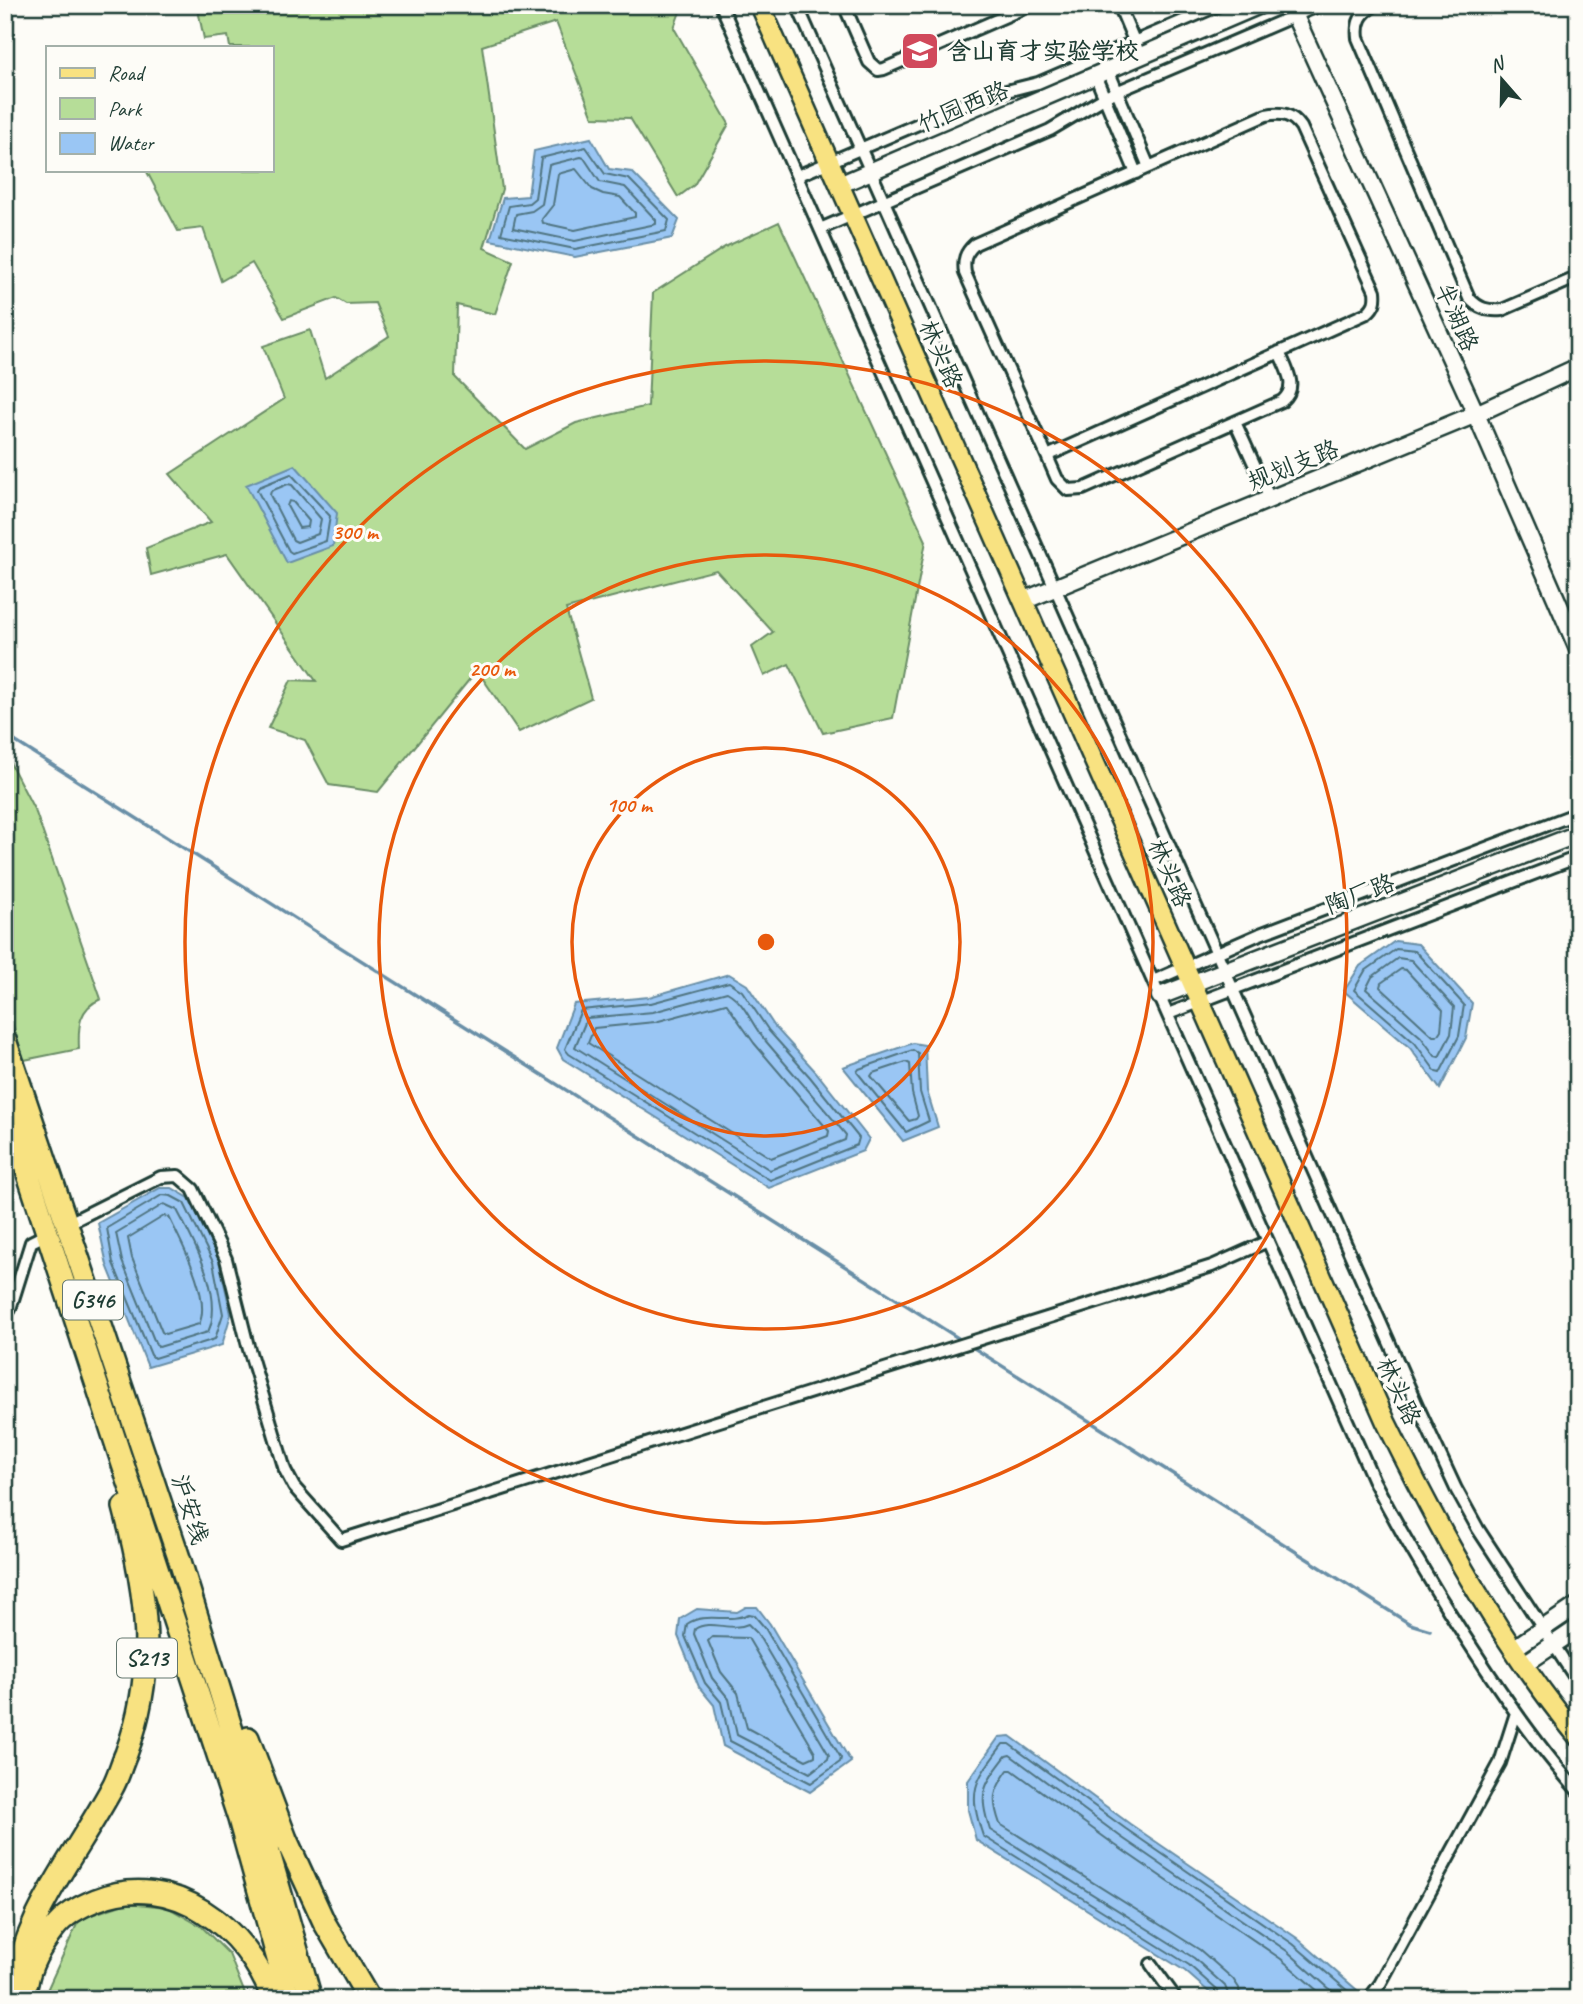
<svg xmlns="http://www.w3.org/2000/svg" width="1583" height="2004" viewBox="0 0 1583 2004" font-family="Caveat,'LXGW WenKai TC',sans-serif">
<rect width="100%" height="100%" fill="#fdfcf7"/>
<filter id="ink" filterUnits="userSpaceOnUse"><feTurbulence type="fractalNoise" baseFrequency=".0143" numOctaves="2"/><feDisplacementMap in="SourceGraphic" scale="14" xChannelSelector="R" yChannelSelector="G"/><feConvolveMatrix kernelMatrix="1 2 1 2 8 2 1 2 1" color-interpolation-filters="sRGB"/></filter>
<g filter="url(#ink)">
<path fill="#b6dd98" stroke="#6a8d66" stroke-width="2" d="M197 5H678L681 9 674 28 729 124 694 185 678 197 630 118 593 117 556 22 482 46 502 189 484 248 513 261 495 314 457 305 455 377 525 449 576 423 648 406 653 293 725 247 779 222 926 541 893 718 823 733 789 664 764 676 752 647 773 632 716 570 566 609 591 698 519 732 477 670 378 792 329 785 305 740 268 728 291 680 316 681 227 554 151 575 146 548 211 522 170 474 284 399 263 346 310 330 325 378 389 336 375 303 346 304 336 298 284 318 252 263 221 281 203 228 178 231 146 170H271V47H230L228 36 204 39Z
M5 753 36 813 101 999C78 1008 78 1028 79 1049L24 1060 5 1000Z
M127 1903 167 1907 202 1927 229 1954 247 1999H48V1988L78 1922 88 1916Z"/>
<path fill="#9ac6f4" stroke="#698fa7" stroke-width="2" d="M591 138 609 169 632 172 679 220 672 238 575 257 490 240 503 198 528 196 534 151Z
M295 465 337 513 333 546 287 563 246 485Z
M1395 941 1418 944 1472 1003 1466 1038 1440 1089 1410 1048 1344 991 1360 966Z
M729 974 747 985 775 1027 816 1072 869 1139 863 1151 769 1188 563 1059 557 1048 574 1004 649 997Z
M913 1043 925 1045 927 1091 938 1127 903 1141 843 1067Z
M160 1188H172L189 1198 219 1260 231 1314 222 1345 148 1367 107 1265 98 1223Z
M746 1607H757L770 1624 851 1762 810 1792 723 1746 714 1705 699 1687 678 1636 680 1619 697 1609 737 1612Z
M1010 1736 1130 1824 1297 1938 1357 1990 1356 1999H1217L1185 1971 976 1840 968 1810V1781L999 1737Z"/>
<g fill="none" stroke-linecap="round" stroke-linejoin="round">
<path stroke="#507481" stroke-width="2" d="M586 147 605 174 629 179 669 220 666 231 575 249 501 234 509 206 529 203 535 198 541 158Z
M581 157 584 158 600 182 625 187 656 220V224L575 241 513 228 516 214 532 211 542 204 549 165Z
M576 169 592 189 603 194 620 197 635 213V217L575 230 543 223 542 219 553 205 558 174Z
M291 474 330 516 326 541 292 553 289 551 257 490 259 487Z
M288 484 292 485 321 519 318 534 297 542 293 540 270 495 271 491Z
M289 501 293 502 309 521 308 527 299 528 287 506Z
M1396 949 1415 951 1464 1005 1459 1036 1440 1073 1436 1072 1415 1043 1354 990 1365 971Z
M1398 958 1411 960 1454 1007 1451 1034 1439 1057 1435 1056 1421 1037 1366 989 1372 977Z
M1401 969 1406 970 1443 1010 1441 1030 1437 1036H1433L1380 987 1381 983Z
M729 982 742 991 769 1031 810 1077 859 1138 857 1145 770 1180 569 1054 565 1049 581 1010 651 1003Z
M727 992C745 1002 751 1024 764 1039 791 1071 819 1102 846 1135L845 1140 770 1170 575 1047 587 1018 653 1012Z
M726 1003 754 1043 829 1131 828 1136 771 1158 588 1043 594 1028 655 1022Z
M913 1050 918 1053 920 1092 929 1121 906 1132 857 1072 859 1069Z
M906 1062 910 1064 912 1093 918 1116 916 1119 909 1121 871 1076 873 1073Z
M162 1195 171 1196 184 1203 213 1262 223 1314 215 1339 154 1358 151 1355 113 1263 107 1228Z
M164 1204 177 1210C194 1243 225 1296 208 1332L159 1347 156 1345 122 1261 116 1233Z
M164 1216 169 1217C181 1242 212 1298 199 1324L165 1334 162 1332 132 1258 128 1238Z
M749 1614 754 1615 765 1628 841 1758 840 1762 811 1783 730 1741 721 1702 705 1683 685 1636 687 1624C706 1611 728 1624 749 1614Z
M748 1624 757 1633 829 1755 828 1759 810 1773 737 1735 729 1699 712 1678 694 1634 695 1629C710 1619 731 1632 748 1624Z
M712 1637 748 1638 815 1752V1756L806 1760 747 1728 738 1693 721 1672 708 1641Z
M1221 1999 1218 1991 1189 1965 983 1836C967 1789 975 1781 1003 1744H1009L1126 1829 1293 1944 1349 1992 1350 1999
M1230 1999 1225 1986 1194 1958 990 1830C978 1792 983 1786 1006 1756L1010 1755 1121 1837 1287 1951 1341 1999
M1240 1999 1239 1988 1233 1979 1200 1950 1000 1824C991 1799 993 1791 1008 1770H1012L1115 1845 1281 1959 1327 1999"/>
<path stroke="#698fa7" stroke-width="3.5" d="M5 735 1410 1624 1430 1630"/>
<defs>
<path id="street" d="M721 5 1374 1481C1409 1548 1448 1612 1490 1675 1517 1715 1545 1755 1578 1791
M797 5 1417 1405 1456 1489 1478 1529 1578 1682
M844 5 869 62 878 70 884 69 1031 5
M1119 5 1137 48
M1375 5C1361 13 1356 22 1358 38L1469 298C1479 309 1487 311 1502 310L1578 277
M1108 70 1149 167
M1095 75 1136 173
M797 176 979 98 1038 83 1220 5
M820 229 1050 130 1109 95 1320 5
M1235 422 1270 499
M1047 456 1367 313C1375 306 1376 301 1375 291L1301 127C1292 114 1282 112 1266 115L975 244C965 253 963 260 965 273L1047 456 1057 479 1068 490 1083 489 1282 401C1299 387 1286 369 1279 352
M1153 981 1260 934 1578 813
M1168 1014 1578 857
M63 1226 161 1177 178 1176 193 1189 226 1259 248 1346 285 1470 294 1487 341 1540 1212 1266 1268 1241
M5 1316 10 1309 31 1242 49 1233
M1151 1964 1174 1996
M1369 1999 1380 1984 1500 1763 1516 1713"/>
<path id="secondary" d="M1290 5 1476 414 1578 649
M839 185 1260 5
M1023 601 1476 414 1578 367
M1160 996 1578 834
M1513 1649 1578 1605
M1523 1665 1578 1628"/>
<path id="primary" d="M760 5 1386 1422C1440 1532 1500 1642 1578 1737"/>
<path id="highway" d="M5 1040 180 1561 261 1825 311 1999
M5 1104 239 1819 289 1999
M248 1738 286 1839 324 1922 369 1999
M27 1983C30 1963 41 1946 53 1930 64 1915 79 1907 96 1900 172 1869 247 1928 273 1999
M12 1999C23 1914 73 1860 112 1788 118 1778 121 1765 126 1754 158 1668 147 1594 124 1507"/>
</defs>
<use href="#street" stroke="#1f3d34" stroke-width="16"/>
<use href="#secondary" stroke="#1f3d34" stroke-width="21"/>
<use href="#primary" stroke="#1f3d34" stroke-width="23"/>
<use href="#highway" stroke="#1f3d34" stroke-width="26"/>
<use href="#street" stroke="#fdfcf7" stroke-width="10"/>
<use href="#secondary" stroke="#fdfcf7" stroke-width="16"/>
<use href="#primary" stroke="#f8e281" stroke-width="18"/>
<use href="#highway" stroke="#f8e281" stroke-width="21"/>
</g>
</g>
<g fill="none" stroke="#e8590c" stroke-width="3.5">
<circle cx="766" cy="942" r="194"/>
<circle cx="766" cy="942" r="387"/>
<circle cx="766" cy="942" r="581"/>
</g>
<defs>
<symbol id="school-square" viewBox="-11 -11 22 22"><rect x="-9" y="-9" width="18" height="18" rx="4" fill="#d1495b" stroke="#fdfcf7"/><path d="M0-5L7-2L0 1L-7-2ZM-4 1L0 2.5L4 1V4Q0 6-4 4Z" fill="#fff"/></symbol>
</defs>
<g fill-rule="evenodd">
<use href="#school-square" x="898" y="29" width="44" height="44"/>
</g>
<g text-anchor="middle" stroke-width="6" stroke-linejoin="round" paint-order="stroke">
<g fill="#fdfcf7" stroke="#62766e" stroke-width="2">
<rect x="63" y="1280.5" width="60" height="39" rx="5"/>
<rect x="117" y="1638.5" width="60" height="39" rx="5"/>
</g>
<g font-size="23" font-weight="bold" fill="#1f3d34">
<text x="93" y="1308">G346</text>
<text x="147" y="1666">S213</text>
</g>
<g font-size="24" font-weight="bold" fill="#1f3d34" stroke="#fdfcf7" text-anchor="start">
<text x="947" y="59">含山育才实验学校</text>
</g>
<g font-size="24" fill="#1f3d34" stroke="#fdfcf7">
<text transform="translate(963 107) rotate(-23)" y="8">竹园西路</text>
<text transform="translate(1457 317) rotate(66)" y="8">半湖路</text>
<text transform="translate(941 354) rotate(66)" y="8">林头路</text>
<text transform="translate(1293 465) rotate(-22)" y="8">规划支路</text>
<text transform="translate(1170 873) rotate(66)" y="8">林头路</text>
<text transform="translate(1360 894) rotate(-21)" y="8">陶厂路</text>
<text transform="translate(1399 1391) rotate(65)" y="8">林头路</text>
<text transform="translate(190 1509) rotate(72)" y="8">沪安线</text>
</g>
</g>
<circle cx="766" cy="942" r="10" fill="#e8590c" stroke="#fdfcf7" stroke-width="3.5"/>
<g font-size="21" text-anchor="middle" font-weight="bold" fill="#e8590c" stroke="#fdfcf7" stroke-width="6" stroke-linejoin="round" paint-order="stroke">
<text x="355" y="539">300 m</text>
<text x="492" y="676">200 m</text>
<text x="629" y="812">100 m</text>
</g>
<rect width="1583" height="2004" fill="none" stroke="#fdfcf7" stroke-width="28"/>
<rect x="14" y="14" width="1555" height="1976" fill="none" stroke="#1f3d34" stroke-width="2.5" filter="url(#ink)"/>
<rect x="46" y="46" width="228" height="126" fill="#fdfcf7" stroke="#a4b0a9" stroke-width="2"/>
<rect x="60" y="68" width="35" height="10" fill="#f8e281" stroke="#a4b0a9" stroke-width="2"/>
<text x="108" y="80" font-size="21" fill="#1f3d34">Road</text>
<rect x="60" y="98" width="35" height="21" fill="#b6dd98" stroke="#a4b0a9" stroke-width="2"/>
<text x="108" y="116" font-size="21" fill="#1f3d34">Park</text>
<rect x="60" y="133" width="35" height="21" fill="#9ac6f4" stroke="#a4b0a9" stroke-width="2"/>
<text x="108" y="150" font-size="21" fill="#1f3d34">Water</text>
<g transform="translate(1502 80) rotate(340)" stroke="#fdfcf7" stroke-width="5" paint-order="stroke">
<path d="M0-5L12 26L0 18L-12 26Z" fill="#1f3d34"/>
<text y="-10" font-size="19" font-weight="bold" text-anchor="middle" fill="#1f3d34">N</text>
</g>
</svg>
